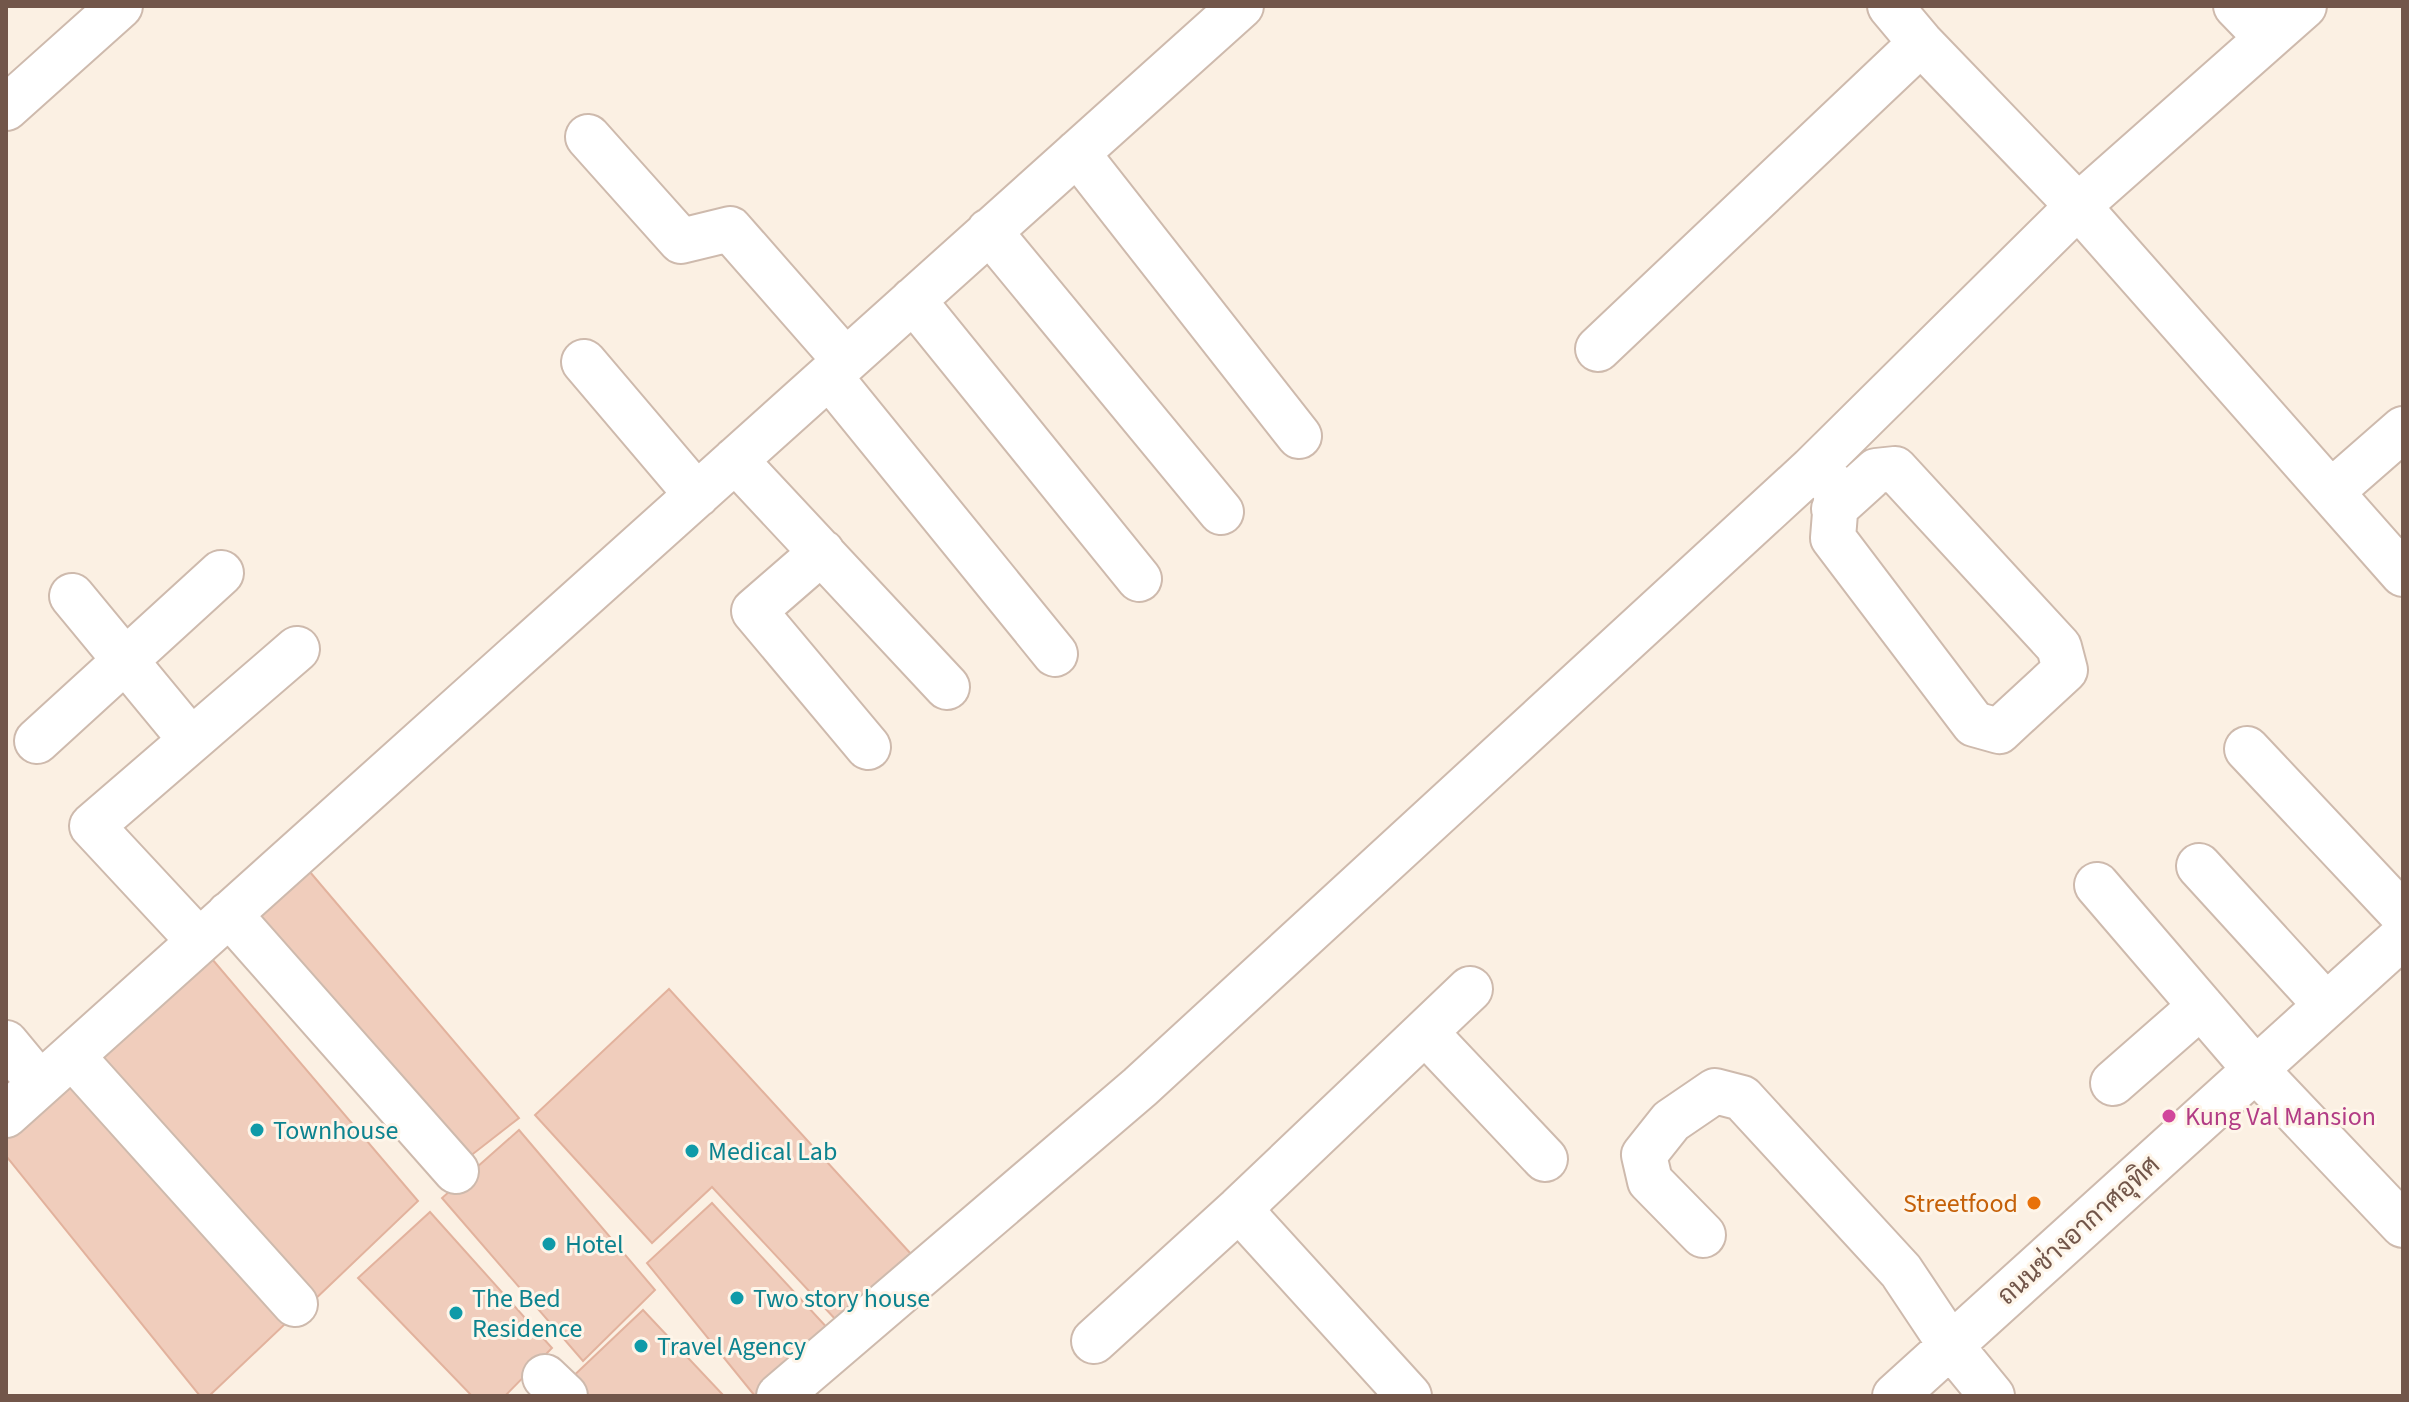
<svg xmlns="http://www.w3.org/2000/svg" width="2409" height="1402" viewBox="0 0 2409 1402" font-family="'Source Sans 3',Sarabun,sans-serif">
<rect width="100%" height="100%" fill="#fbf0e3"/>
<path fill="#f0cdbc" stroke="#e2b29d" stroke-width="2" d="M310 872 519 1118 469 1157 255 919Z
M212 959 418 1201 310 1304 95 1058Z
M669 989 911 1254 837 1321 712 1187 652 1243 535 1115Z
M68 1076 285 1324 209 1396H200L6 1156V1135Z
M519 1130 655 1290 583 1361 442 1198Z
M712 1203 831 1332 755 1396 647 1263Z
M430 1212 552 1348 505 1396H472L358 1278Z
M643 1310 724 1396H579L566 1383Z"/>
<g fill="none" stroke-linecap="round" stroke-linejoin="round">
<defs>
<path id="minor" d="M1890 6 1921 43 2078 206 2403 574
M2236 6 2267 38
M6 108 120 6
M588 137 681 241 730 229 845 360
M1077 153 1299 436
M989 231 1221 512
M913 300 1139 579
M1598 349 1921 43
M584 362 697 495
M829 376 1055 654
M735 460 947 687
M1812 469 1837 488 1833 538 1974 724 1999 731 2065 670 2059 647 1895 469 1876 471 1834 509
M2331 492 2403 429
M822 552 754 611 868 747
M72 596 191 740
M37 741 221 573
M2247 749 2403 915
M2199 866 2326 1005
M2097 885 2255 1069 2403 1225
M229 914 456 1171
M199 941 92 826 297 649
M1425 1032 1545 1159
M6 1043 40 1084
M72 1056 295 1304
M2113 1083 2201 1006
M6 1115 1241 6
M1239 1209 1409 1396
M1703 1235 1650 1181 1644 1155 1671 1121 1715 1091 1742 1098 1901 1271 1951 1346 1992 1396
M1094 1341 1239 1209 1470 989
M545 1377 565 1396
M779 1396 1140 1087 1812 469 2078 206 2304 6
M1895 1396 2403 936"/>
</defs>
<use href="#minor" stroke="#cebaad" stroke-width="48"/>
<use href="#minor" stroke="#fff" stroke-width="44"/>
</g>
<circle fill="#d1479c" stroke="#fef5e9" stroke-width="3" cx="2169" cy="1116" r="8"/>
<g fill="#0f9aa8" stroke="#fef5e9" stroke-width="3">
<circle cx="257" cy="1130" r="8"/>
<circle cx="692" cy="1151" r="8"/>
<circle cx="549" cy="1244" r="8"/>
<circle cx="737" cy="1298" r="8"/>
<circle cx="456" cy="1313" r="8"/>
<circle cx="641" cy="1346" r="8"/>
</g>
<circle fill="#e8710a" stroke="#fef5e9" stroke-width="3" cx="2034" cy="1203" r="8"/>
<g text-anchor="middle" stroke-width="6" stroke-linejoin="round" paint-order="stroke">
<g font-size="26" fill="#b23c85" stroke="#fef5e9" text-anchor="start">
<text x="2185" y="1125">Kung Val Mansion</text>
</g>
<g font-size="26" fill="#0d838f" stroke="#fef5e9" text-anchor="start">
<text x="273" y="1139">Townhouse</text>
<text x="708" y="1160">Medical Lab</text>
<text x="565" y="1253">Hotel</text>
<text x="472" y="1307">The Bed<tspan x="472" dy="30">Residence</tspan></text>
<text x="753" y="1307">Two story house</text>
<text x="657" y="1355">Travel Agency</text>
</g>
<g font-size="26" fill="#c56008" stroke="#fef5e9" text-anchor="end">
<text x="2018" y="1212">Streetfood</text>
</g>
<g font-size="26" fill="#72564a" stroke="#fef5e9">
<text transform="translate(2078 1230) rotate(-42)" y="9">ถนนช่างอากาศอุทิศ</text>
</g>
</g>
<rect width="2409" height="1402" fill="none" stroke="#72564a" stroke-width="16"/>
</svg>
